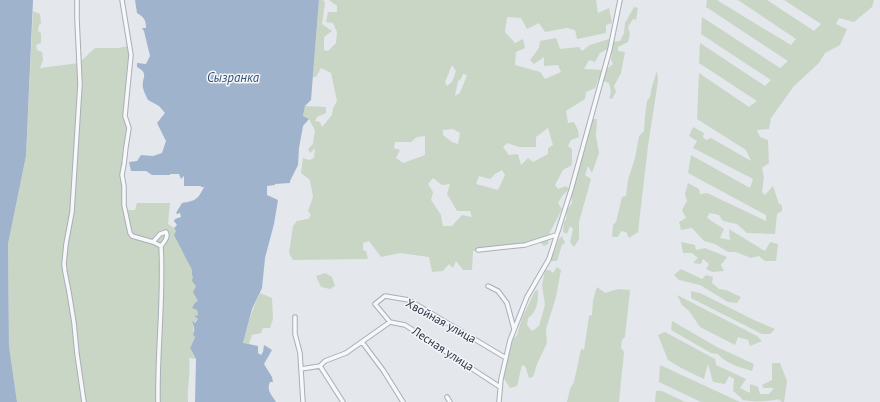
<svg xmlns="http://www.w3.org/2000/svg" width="880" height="402" viewBox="0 0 880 402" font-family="'PT Sans',sans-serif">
<rect width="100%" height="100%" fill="#e4e7ec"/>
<path fill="#c9d6c5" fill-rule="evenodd" d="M319 0H323L325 3 322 24 332 31 324 37V50L328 51 336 43 337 32 333 23 326 22 328 12H337V6L329 0H596L598 13 609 8 612 23 606 25V33L577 39 575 30 567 28 545 32 539 23 527 29 521 18 507 17 505 32 515 43 523 39 525 48 516 52 515 65 540 72 545 79 561 72 558 65 544 66V57L534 64 530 60 539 48 540 41 556 38 560 49 579 47 582 51 590 45 609 39 608 49 600 53 595 62 589 60 584 69 602 70 595 88 586 92 585 99 566 111 568 123 574 122 578 130 579 137 571 140 568 146 572 149V165L563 170 555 185 558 189 566 186 569 189 563 195 558 203 562 209 550 232 548 244 544 246 538 240 484 251H473L472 270H463L456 261 453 268 449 264 443 271 432 272 429 257 400 253 381 257 369 241 363 243V250L366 251 368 259 293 260 289 253 293 226 297 221 308 219 311 215 308 211 313 197 310 180 301 173 303 158 309 160 314 158 315 148 310 153 308 149 313 144 315 130 309 119 303 116 305 106 326 107V113L317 117 315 121 320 122 322 127 332 115 333 108 337 101 331 73 321 68 316 77H313ZM452 65 456 71 452 82 447 86 445 82ZM463 74 467 75 460 93 455 96 458 81 461 79ZM548 128 553 145 548 148V154L533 162 528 158 521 165 518 154 509 155 503 147 507 143 519 147H536V137ZM453 129 460 133 458 144 452 142 443 135V130ZM425 136V155L403 163 396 158 400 150 394 148 395 142H411L417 137ZM502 170 505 175 498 190 476 184 479 176 490 179 495 174ZM433 178 442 185 450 184 447 194 457 211H470L472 217 462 215 452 226H443L442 222 441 215 431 200 433 192 428 184Z
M707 0H717L720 2 791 45 796 39 738 0H767L814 31 821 24 784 0H874L872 7 854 22 839 18 836 24 847 29 840 45 825 53 819 63 794 86 771 118 769 129 757 130 760 137 768 140 769 163 762 168 764 177 762 192 765 195 773 186 779 204 782 205V211L777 214 775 234 747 233 737 224 723 221 719 215 710 213 707 217 710 220 724 229 720 238 730 240 729 229 765 251 770 242 778 244 776 261H765L759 256 751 258 736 252H728L715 244 704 241 692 228 681 230 679 222 686 218 682 210 687 201 685 194 688 183 699 189 700 194 707 193 766 221V215L688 173 691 155 750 188 753 179 693 148 697 141 689 136 693 127 704 133 703 137 706 140 711 138 751 161 746 150 697 119 699 73 749 107 757 101 699 63 700 43 765 86 771 80 701 34 702 17 780 68 788 61 706 7Z
M634 7 638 8 636 20 633 19 628 27 630 34 628 42 618 47V51L625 52 621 73 614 86 616 92 612 99 609 98 611 92 609 83 604 81 605 66 608 68 613 64 611 60 613 42 620 41 624 33 625 23Z
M33 11 40 14 41 23 39 25 38 31 41 33V43L36 45 37 50 42 52 43 60 40 68 79 63 95 48H118L129 46 131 55 125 116 129 128 122 175 125 210H135L137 203H170L168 224 174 228 176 231 192 270 196 286 198 301 197 310 198 315 194 316 198 319 194 323 192 321C194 327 193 332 195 336L190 348 196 359 189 358C191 373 187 387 188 402H17L9 346 8 244 26 156Z
M657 71 658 81 648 146 638 232 629 238 626 232 621 231 618 237H612L613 225 616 222 622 197 626 196 628 180 635 158 639 136 644 131 645 116 647 101 650 97 652 86Z
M592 119H597L596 136 599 153 592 173 588 166 585 175 591 179 579 222V239L574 247 570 242 573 229 570 226 567 234 563 232 564 222 566 220 567 210 572 203 571 194Z
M562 236 565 243 562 245 557 261H550V257C558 252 554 242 562 236Z
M681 242 695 245 696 250 705 248 727 257 721 265 724 271 712 272 706 269 709 264 703 259 701 264 693 263 698 258 692 253H683Z
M557 267 561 270 556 297 546 329 547 343 537 364 533 377 529 378 525 366 522 365 517 386 510 388 503 377 513 339 517 335 522 318 535 291 538 290C538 301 538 311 528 318L527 325 532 331 539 326 545 305 542 285 545 270H550L553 273Z
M681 269 702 279 706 275 713 277 712 283 719 289 726 290 741 297 737 303 728 302 700 285 679 280 674 275Z
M325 273 332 277 335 286 330 289 321 287 316 276Z
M597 287 605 293 618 289 630 290 625 337 622 340 621 348 624 352 619 402H567L570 389 574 382 581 349 584 350 589 316 592 315 593 300Z
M691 291 700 293 754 320 775 329 770 334H762L691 298Z
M260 293 272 298 273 319 270 328H263L261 333 252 335 249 344H243C247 326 252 309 260 293Z
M677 295 757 336 762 341 750 346 748 340 738 337 735 345 700 327 689 311 682 305Z
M672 321 717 347 754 364 752 371C742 368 724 363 718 354L711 353 671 330Z
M665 332 715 359 716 365 746 379 740 388 750 393V384L758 387 760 394H769L774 388H764L762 385 772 380V363H780L787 381 784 402H782L778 399C769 402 752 402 743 400 740 397 737 394 733 391L734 379 729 376 725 384 713 382 708 364 704 379 683 369 668 360 658 335Z
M660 365 740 402H701L659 382Z
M656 391H662L685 402H655Z"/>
<path fill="#9fb4cc" d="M0 0H33L26 156 8 244 9 346 17 402H0Z
M135 0H319L311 100 305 106 303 116 309 119 303 126 299 148 298 165 290 181V183L275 184V185L267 186V195L278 200 274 224 265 258 262 288 252 309 243 343 258 346V353L261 355 263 352 264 345 272 350 264 364 272 377 273 382H270C266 391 272 395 276 402H195L196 359 190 348 195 337 193 334C196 330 193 325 192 321L195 323 198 319 194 316 198 315 197 310 192 308 195 303 198 301 193 292 196 286 192 281 193 276 192 275V270L174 235 176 231 174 228 177 225 174 221 175 219 181 217 180 213 177 214 176 213 182 203C196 201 198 199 204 187H201V186H184V176L181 179 179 174H170V175H152L146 171H131L129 162 137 161 141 155 153 156 162 153 166 141 157 123 165 113 159 106 148 100C146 96 144 92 143 88 141 78 150 74 137 67V63L146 64 150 56 144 31 142 28H146C146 20 144 17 137 13Z"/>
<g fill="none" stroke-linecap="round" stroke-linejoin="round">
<defs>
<path id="minor" d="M77 0V19L80 84 72 212 66 244 64 264 65 272 69 292 74 323 77 354 84 402
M122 0 131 55 125 116 129 128 126 147 124 164 122 175 124 186V205L130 233 132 236 153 242 161 246C164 298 157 350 158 402
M153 242 160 234 166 232C169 237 164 242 161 246
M478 250 525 245 556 235
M488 286 498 291 507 303 514 329
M295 317V334L300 353 303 402
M362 342 383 370 403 402
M320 366 343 402
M301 369 320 366 325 361 346 353 390 322
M500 387 405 325 390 322 375 304 385 296 409 300 506 358
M447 397 450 402
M499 402 501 379 510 340 527 297 549 259 571 190 610 49 620 0"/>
</defs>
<use href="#minor" stroke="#a9aeb7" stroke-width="5.5"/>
<use href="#minor" stroke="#f7f8fa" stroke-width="3.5"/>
</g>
<g text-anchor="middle" stroke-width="3" stroke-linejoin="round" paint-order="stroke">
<g font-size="12" fill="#2b3445" stroke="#f4f6f9">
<text transform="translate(441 321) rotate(29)" y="4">Хвойная улица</text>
<text transform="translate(443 349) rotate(33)" y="4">Лесная улица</text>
</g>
<g font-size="13" font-style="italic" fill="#34527a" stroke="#f4f6f9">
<text x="233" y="82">Сызранка</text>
</g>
</g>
</svg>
